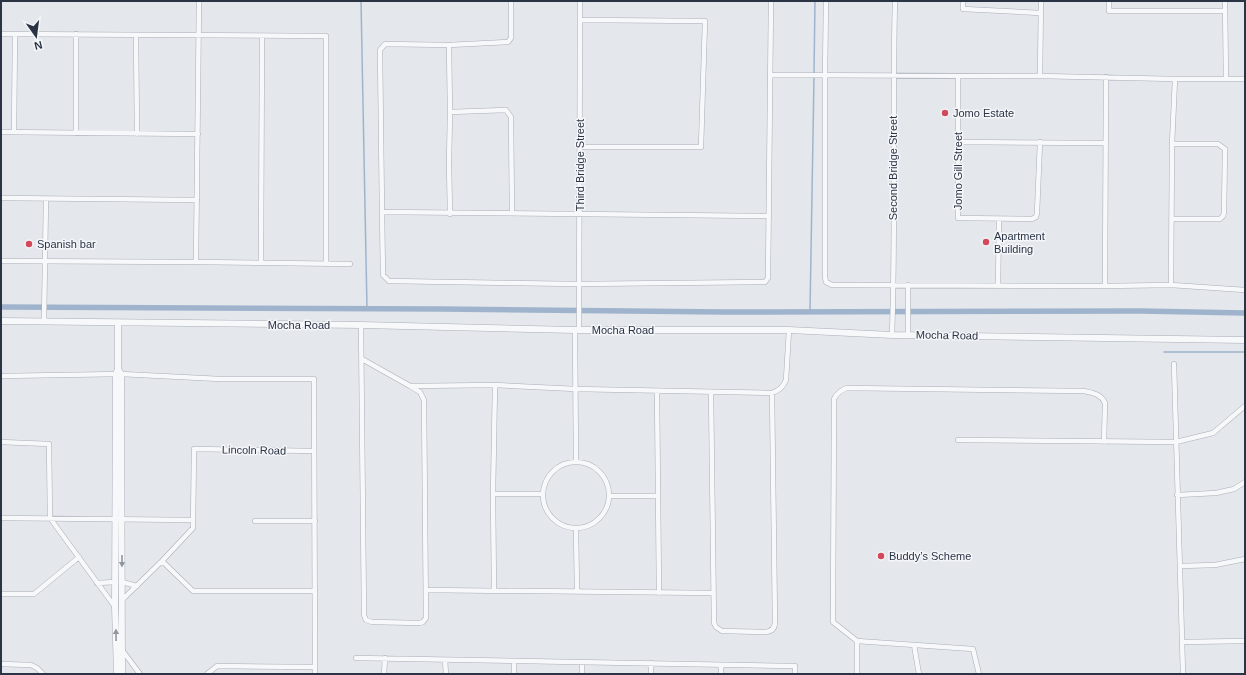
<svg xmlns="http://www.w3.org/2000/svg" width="1246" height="675" viewBox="0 0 1246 675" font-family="Arial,sans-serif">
<rect width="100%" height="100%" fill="#e4e7ec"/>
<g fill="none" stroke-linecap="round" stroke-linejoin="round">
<path stroke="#9fb4cc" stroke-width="1.5" d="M361 1 367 309
M814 73 815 1
M810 311 814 77
M1164 352H1245"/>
<path stroke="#9fb4cc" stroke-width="5.5" d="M1 307 441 309 724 312 1141 311 1245 313"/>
<defs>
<path id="minor" d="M826 1 825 76V277L826 282 832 285 1105 286 1171 285 1245 290
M963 1V9L1040 13
M1109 1V11H1225
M1225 1 1226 79
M1 34 326 36V264
M76 34V133
M136 35 137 134
M449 45 450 112 449 163 450 214
M770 75 1040 76 1175 79H1245
M958 76V218L1032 219 1036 217 1037 213 1040 142
M1040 76 1041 1
M450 112 506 110 511 117 512 213
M1 132 198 134
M14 132 15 34
M958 142 1106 143
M1172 144H1218L1225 149 1224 213 1223 216 1220 219H1172
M580 147H701L705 21 580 20
M1 198 197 200
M382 212 380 50 385 44 449 45 508 42 511 38V1
M769 216 382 212 383 275 389 281 579 284 765 282 768 278C769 186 770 93 771 1
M1 261 196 262 350 264
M196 262 199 1
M261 263 262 36
M908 285V335
M1171 285 1172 144 1175 79
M998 286 999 219
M1105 286 1106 77
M44 321 46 199
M361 325 364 615 366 620 372 622 420 623 423 622 426 618 424 400 420 392 410 386 362 359
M575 330 576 462
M579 330 580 1
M892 335C896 223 892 112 895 1
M1174 364 1183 674
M1 376 121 374 220 379H314L315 674
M410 386 495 385 576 389 772 393C780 390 783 387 786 380L789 330
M657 391 659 593
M711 392 714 623 716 627 722 631 764 632C771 632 775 629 775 622L772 393
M958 440 1176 442 1213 433 1245 406
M1 442 49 444 50 518 115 607
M543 495a33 33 0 1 1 66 0a33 33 0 1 1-66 0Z
M493 494H542
M1177 495 1216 493 1234 489 1245 482
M610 496H658
M1 518 192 520
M255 521H315
M576 529 577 591
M162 561 193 591H315
M1180 566 1215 565 1245 559
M122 582 137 586
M97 583 116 582
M426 590 713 593
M494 591 493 494 495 385
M1 594H34L79 557
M122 600 162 561 193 528 194 449 314 451
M857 641V674
M1182 642 1245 641
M914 645 919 674
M122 650 140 674
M356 658 795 666V674
M445 660 446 674
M514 661V674
M582 662V674
M651 663V674
M1 664 31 665 37 668 43 674
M721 665V674
M207 674 217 666 315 667
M384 674 385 658
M979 674 973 649 857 641 833 622 834 399C837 393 841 390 847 388L1084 391C1093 393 1101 394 1105 403L1104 442"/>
<path id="tertiary" d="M1 321 361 325 575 330H789L892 335 1245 340
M118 323V369L121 374 122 674
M117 674 115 607 116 374 118 369"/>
</defs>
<use href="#minor" stroke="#a9aeb7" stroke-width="5.5"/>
<use href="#tertiary" stroke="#a9aeb7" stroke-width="7"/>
<use href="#minor" stroke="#f7f8fa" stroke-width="4.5"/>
<use href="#tertiary" stroke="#f7f8fa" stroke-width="6"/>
</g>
<defs><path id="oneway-solid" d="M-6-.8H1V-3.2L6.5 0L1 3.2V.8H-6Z"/></defs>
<g fill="#9196a0">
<use href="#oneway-solid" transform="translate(122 561) rotate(90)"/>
<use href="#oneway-solid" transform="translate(116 635) rotate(-91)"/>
</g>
<g fill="#d1495b" stroke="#f4f6f9" stroke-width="1.5">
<circle cx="945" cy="113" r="4"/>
<circle cx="986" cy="242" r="4"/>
<circle cx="29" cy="244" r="4"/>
<circle cx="881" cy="556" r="4"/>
</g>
<g text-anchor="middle" stroke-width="3" stroke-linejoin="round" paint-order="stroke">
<g font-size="11" fill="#2b3445" stroke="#f4f6f9" text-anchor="start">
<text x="953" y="117">Jomo Estate</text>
<text x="994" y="240">Apartment<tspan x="994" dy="13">Building</tspan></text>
<text x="37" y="248">Spanish bar</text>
<text x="889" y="560">Buddy’s Scheme</text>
</g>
<g font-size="11" fill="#2b3445" stroke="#f4f6f9">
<text transform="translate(580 165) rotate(-90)" y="4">Third Bridge Street</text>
<text transform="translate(893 168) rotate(-90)" y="4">Second Bridge Street</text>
<text transform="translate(958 171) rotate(-90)" y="4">Jomo Gill Street</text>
<text x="299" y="329">Mocha Road</text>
<text x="623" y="334">Mocha Road</text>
<text transform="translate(947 335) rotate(1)" y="4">Mocha Road</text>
<text transform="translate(254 450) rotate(1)" y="4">Lincoln Road</text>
</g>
</g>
<rect width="1246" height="675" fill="none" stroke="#2b3445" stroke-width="4"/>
<g transform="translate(36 36) rotate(166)" stroke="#f4f6f9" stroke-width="3" paint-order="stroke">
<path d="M0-3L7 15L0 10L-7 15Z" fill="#2b3445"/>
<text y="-6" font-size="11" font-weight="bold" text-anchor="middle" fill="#2b3445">N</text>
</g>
</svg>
